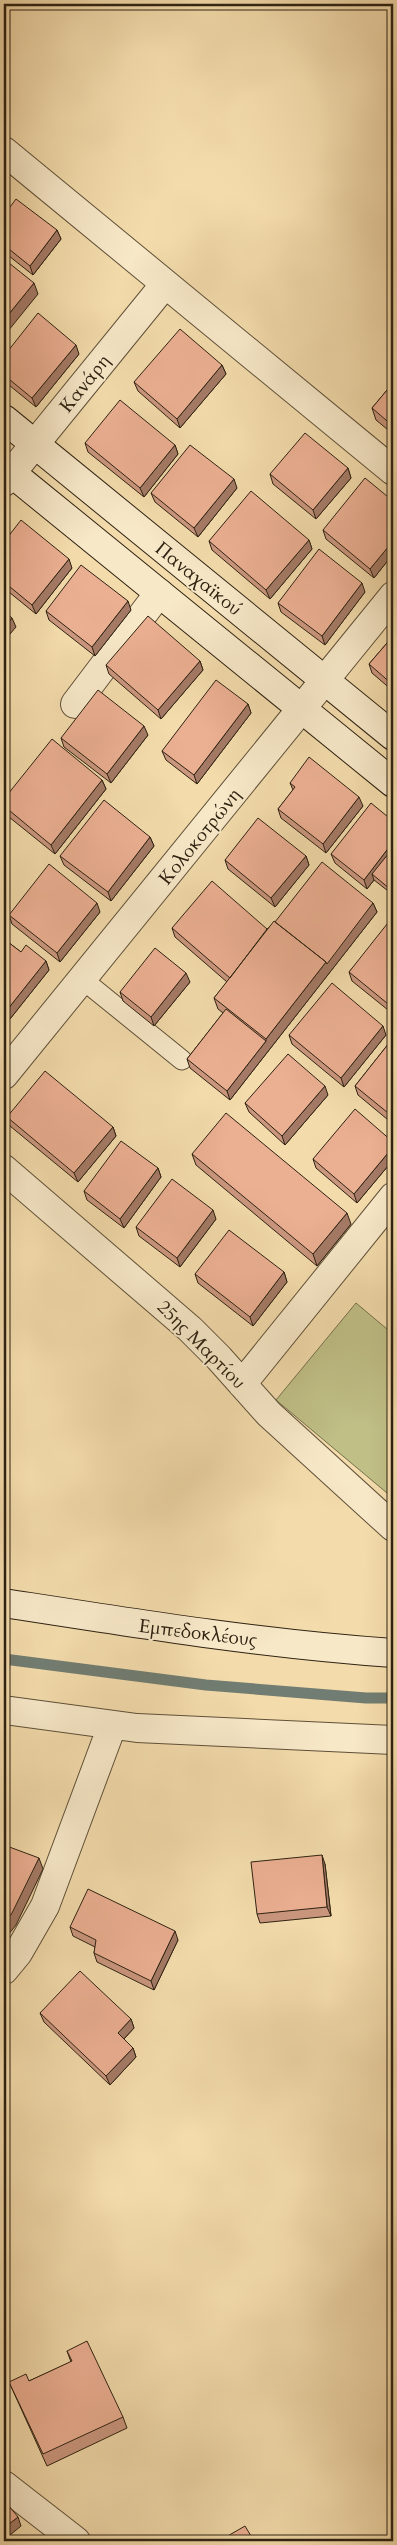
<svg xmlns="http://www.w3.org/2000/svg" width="397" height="2545" viewBox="0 0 397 2545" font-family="Cardo,serif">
<rect width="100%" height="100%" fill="#f3dbab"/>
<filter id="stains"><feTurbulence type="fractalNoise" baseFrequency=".004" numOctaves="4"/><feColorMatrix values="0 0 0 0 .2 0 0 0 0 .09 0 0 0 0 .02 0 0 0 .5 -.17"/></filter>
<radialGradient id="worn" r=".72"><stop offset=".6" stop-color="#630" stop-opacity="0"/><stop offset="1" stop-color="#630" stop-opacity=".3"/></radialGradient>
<path fill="#bfbf86" stroke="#76704c" d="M356 1303 393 1334V1498L276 1400Z"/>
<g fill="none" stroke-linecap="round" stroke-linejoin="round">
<path stroke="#717d72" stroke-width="11" d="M4 1659 206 1685 366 1698H393"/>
<defs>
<path id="lane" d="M82 979 182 1060"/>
<path id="street" d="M4 151 393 471
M4 482 165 284
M75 704 159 593
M4 1075 393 596
M4 1169 190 1329 219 1358 269 1414 393 1527
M242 1384 393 1197
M4 1710 137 1728 393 1740
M4 1970 18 1953 45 1906 112 1726
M4 2485 76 2541"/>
<path id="secondary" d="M4 419 393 736
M4 467 393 783
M4 1603C133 1623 263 1644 393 1653"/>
</defs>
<use href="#lane" stroke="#5f5038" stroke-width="21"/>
<use href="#street" stroke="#5f5038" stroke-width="30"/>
<use href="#secondary" stroke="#2e2212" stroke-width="30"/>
<use href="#lane" stroke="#f7e8c8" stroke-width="19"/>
<use href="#street" stroke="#f7e8c8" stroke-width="28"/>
<use href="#secondary" stroke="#f7e8c8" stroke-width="28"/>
</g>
<path fill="#ca967e" stroke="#2e2212" d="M4 215 57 230 61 239 33 275 4 252Z
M79 354 36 407 4 381V356Z
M222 365 226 374 180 428 138 391 134 382Z
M393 383V434L376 420 372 408Z
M85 443 175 445 178 454 144 497 88 452Z
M348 468 351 478 316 519 273 484 270 474Z
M237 488 198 537 155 502 151 493Z
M393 501V554L374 578 326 539 323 530Z
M309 540 312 549 270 599 212 550 209 541Z
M4 542 72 568 36 614 4 588Z
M365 592 325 645 281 612 278 603Z
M131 610 95 656 49 620 46 611Z
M393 636V691L372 673 369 664Z
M200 661 203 670 161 719 109 674 106 665Z
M248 704 251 713 197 784 166 760 162 751Z
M148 735 111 783 64 747 61 738Z
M102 780 106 789 55 854 4 813V799Z
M290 783 363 806 326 853 281 818 278 809 293 790Z
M393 821V892L392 894 374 880 367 889 335 863 331 854Z
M150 837 154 846 111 901 64 865 60 856Z
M306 856 309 865 275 907 228 869 225 860Z
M373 903 377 912 230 1100 190 1068 187 1059 223 1013 218 1009 214 998 227 982 175 937 172 928 267 929 275 922Z
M100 912 60 962 12 924 9 915Z
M393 921V1014L352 981 349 972Z
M4 939 21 952 46 961 49 970 10 1019 4 1014Z
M190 982 154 1026 123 1001 120 992Z
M289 1035H386L344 1087 292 1044Z
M393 1038V1124L358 1095 355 1086Z
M328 1095 285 1145 249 1112 245 1103Z
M7 1117 113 1127 116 1136 78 1182 10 1126Z
M393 1147V1160L357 1203 316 1168 313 1159Z
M192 1154 351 1224 317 1266 196 1165Z
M158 1168 161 1177 124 1228 87 1200 84 1191Z
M216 1219 180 1267 139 1236 136 1227Z
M284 1272 287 1282 253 1326 198 1283 195 1274Z
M325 1864 331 1916 260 1923 257 1914Z
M70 1927 178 1940 154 1990 97 1962 94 1953 95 1947 73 1936Z
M40 2013 131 2019 134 2028 124 2039 133 2048 136 2057 110 2085 44 2022Z
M67 2351 123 2417 127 2428 47 2466 14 2393 9 2382 29 2381 71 2362Z"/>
<path fill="#a47a66" stroke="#2e2212" d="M57 230 61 239 33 275 30 266Z
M34 283 38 294 4 336V320Z
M76 345 79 354 36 407 32 398Z
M222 365 226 374 180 428 177 419Z
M175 445 178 454 144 497 140 488Z
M348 468 351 478 316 519 313 510Z
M234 479 237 488 198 537 194 528Z
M309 540 312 549 270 599 266 590Z
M393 541V554L374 578 370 569Z
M69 559 72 568 36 614 32 605Z
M362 583 365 592 325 645 322 636Z
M128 601 131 610 95 656 92 647Z
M12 618 16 627 4 641V628Z
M200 661 203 670 161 719 158 710Z
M248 704 251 713 197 784 194 775Z
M144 726 148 735 111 783 107 774Z
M102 780 106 789 55 854 51 845Z
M359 797 363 806 326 853 323 844Z
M150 837 154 846 111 901 108 892Z
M393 842V855L372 874 374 880 367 889 364 880Z
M306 856 309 865 275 907 271 898Z
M393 885V892L392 894 390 889Z
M97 903 100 912 60 962 57 953Z
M373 903 377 912 230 1100 227 1091 266 1041V1039L326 962Z
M46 961 49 970 10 1019 7 1010Z
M186 973 190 982 154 1026 151 1017Z
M383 1026 386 1035 344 1087 341 1078Z
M325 1086 328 1095 285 1145 282 1136Z
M113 1127 116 1136 78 1182 74 1173Z
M393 1147V1160L357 1203 354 1194Z
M158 1168 161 1177 124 1228 120 1219Z
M213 1210 216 1219 180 1267 177 1258Z
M347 1213 351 1224 317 1266 313 1254Z
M284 1272 287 1282 253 1326 250 1317Z
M322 1855 325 1864 331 1916 327 1907Z
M39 1858 43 1869 16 1925 4 1940V1924Z
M175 1931 178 1940 154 1990 151 1981Z
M131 2019 134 2028 121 2042 118 2033Z
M133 2048 136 2057 110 2085 106 2076Z
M18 2517 21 2526 4 2540V2528Z"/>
<path fill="#ebaf92" stroke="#2e2212" d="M16 199 57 230 30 266 4 245V215Z
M4 259 34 283 4 320Z
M38 313 76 345 32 398 4 375V356Z
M180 329 222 365 177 419 134 382Z
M393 383V426L372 408Z
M120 400 175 445 140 488 85 443Z
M305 433 348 468 313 510 270 474Z
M190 445 234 479 194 528 151 493Z
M365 478 393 501V541L370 569 323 530Z
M251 491 309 540 266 590 209 541Z
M21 520 69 559 32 605 4 582V542Z
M319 549 362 583 322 636 278 603Z
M81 565 128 601 92 647 46 611Z
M4 611 12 618 4 628Z
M148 616 200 661 158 710 106 665Z
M393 636V685L369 664Z
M216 680 248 704 194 775 162 751Z
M98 690 144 726 107 774 61 738Z
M52 739 102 780 51 845 4 806V799Z
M309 757 359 797 323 844 278 809 295 787 290 783Z
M104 800 150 837 108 892 60 856Z
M371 803 393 821V842L364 880 331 854Z
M258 818 306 856 271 898 225 860Z
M393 848V885L390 889 372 874Z
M322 862 373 903 327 964 326 962 275 922Z
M49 864 97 903 57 953 9 915Z
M212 881 267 929 230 978 172 928Z
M391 919 393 921V1008L349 972Z
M274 921 326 962 266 1039 214 998Z
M4 939 21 952 26 945 46 961 7 1010 4 1007Z
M155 948 186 973 151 1017 120 992Z
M332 983 383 1026 341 1078 289 1035Z
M226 1009 266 1041 227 1091 187 1059Z
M393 1038V1117L355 1086Z
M288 1054 325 1086 282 1136 245 1103Z
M45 1071 113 1127 74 1173 7 1117Z
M355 1109 393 1142V1147L354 1194 313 1159Z
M226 1113 347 1213 313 1254 192 1154Z
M121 1141 158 1168 120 1219 84 1191Z
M172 1179 213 1210 177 1258 136 1227Z
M229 1230 284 1272 250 1317 195 1274Z
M4 1845 39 1858 12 1913 4 1924Z
M322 1855 327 1907 257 1914 251 1862Z
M88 1889 175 1931 151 1981 94 1953 96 1940 70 1927Z
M80 1971 131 2019 118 2033 133 2048 106 2076 40 2013Z
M87 2341 123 2417 43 2454 9 2382 26 2374 29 2381 72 2361 67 2351Z
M4 2500 18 2517 4 2528Z
M245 2526 254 2541H219Z"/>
<g text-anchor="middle" stroke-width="4" stroke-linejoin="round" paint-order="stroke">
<g font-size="19" fill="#2e2212" stroke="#f7e8c8">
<text transform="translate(84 383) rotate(-51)" y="7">Κανάρη</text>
<text transform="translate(199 578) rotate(39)" y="7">Παναχαϊκού</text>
<text transform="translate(199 836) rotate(-51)" y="7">Κολοκοτρώνη</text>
<text transform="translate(202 1344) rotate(45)" y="7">25ης Μαρτίου</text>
<text transform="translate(198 1632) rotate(7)" y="7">Εμπεδοκλέους</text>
</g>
</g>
<rect width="397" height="2545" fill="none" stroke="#f3dbab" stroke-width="20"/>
<rect x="5" y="5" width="387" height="2535" fill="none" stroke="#2e2212" stroke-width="2.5"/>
<rect x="10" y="10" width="377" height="2525" fill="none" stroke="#2e2212"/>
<rect width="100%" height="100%" filter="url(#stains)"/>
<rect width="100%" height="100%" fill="url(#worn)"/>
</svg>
